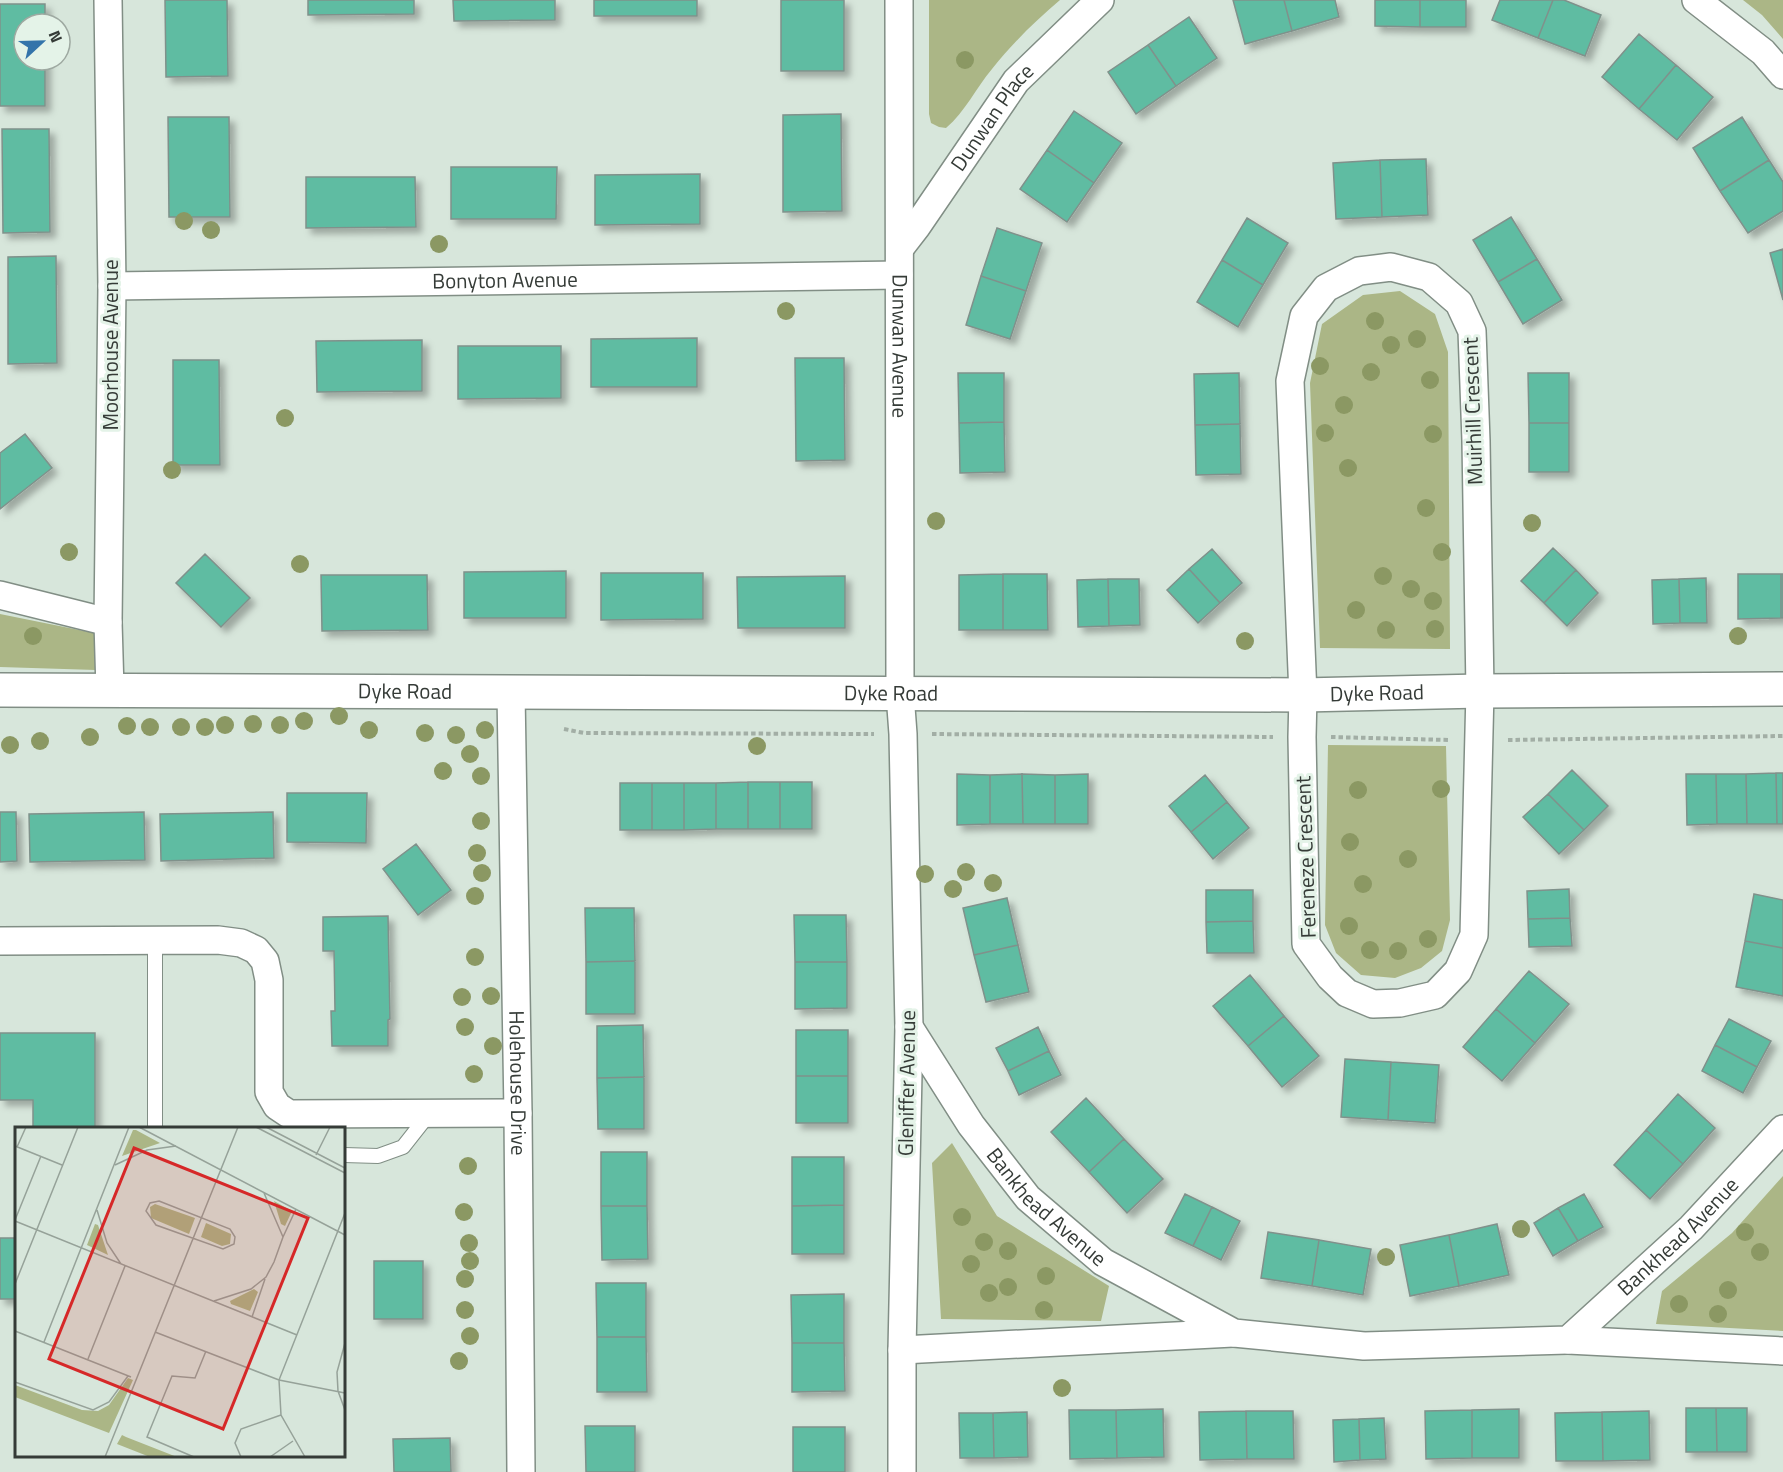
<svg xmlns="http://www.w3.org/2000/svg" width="1783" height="1472" viewBox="0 0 1783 1472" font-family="'Titillium Web',sans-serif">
<defs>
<filter id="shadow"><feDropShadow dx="5.5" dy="5.5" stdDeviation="3" flood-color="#0004"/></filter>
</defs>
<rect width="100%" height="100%" fill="#d7e6db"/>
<path fill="#abb686" d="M929 0H1060C1035 21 1012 44 992 69 976 88 965 112 946 128L939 127 931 123 929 114Z
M1743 0H1783V39L1762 15Z
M1400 291 1435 314 1448 352 1450 649 1320 648 1310 383 1322 324 1363 295Z
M0 614 94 633 96 670 0 667Z
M1328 745 1446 746 1450 920 1442 951 1421 968 1395 978 1361 975 1336 953 1325 925Z
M952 1143 997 1216 1109 1286 1101 1321 941 1319 932 1163Z
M1783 1176V1331L1656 1324 1662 1291 1732 1233Z"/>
<path fill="#5ebca2" stroke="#80918b" stroke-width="1.5" filter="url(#shadow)" d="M165 0H227L228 76 166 77Z
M308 0H414V14L308 15Z
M453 0H555V20L454 21Z
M594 0H697V16H594Z
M781 0H844V71H781Z
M1233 0H1284L1292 31 1245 44Z
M1284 0H1335L1339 17 1292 31Z
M1375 0H1420V27L1375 26Z
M1420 0H1466V27H1420Z
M1500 0H1553L1538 38 1492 20Z
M1553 0H1564L1601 15 1585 56 1538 38Z
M0 4H45V24H24V60H45V106H0Z
M1189 17 1217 58 1176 86 1148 45Z
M1639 34 1676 65 1639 109 1602 77Z
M1148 45 1176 86 1136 114 1108 72Z
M1676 65 1713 97 1677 140 1639 109Z
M1074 111 1122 143 1094 183 1047 150Z
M841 114 842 211 783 212V115Z
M168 117H229L230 217H169Z
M1742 117 1769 160 1720 191 1693 148Z
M2 129H49L50 232 3 233Z
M1047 150 1094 183 1067 222 1020 189Z
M1426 159 1428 215 1382 217 1380 160Z
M1380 160 1382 217 1336 219 1333 163Z
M1769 160 1783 182V211L1748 233 1720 191Z
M451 167H557L556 219H451Z
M700 174V224L595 225V175Z
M306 177H415L416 227 306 228Z
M1511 217 1537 259 1498 282 1473 240Z
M1247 218 1288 243 1263 285 1222 260Z
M997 228 1042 243 1026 291 981 276Z
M1783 249V300L1770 253Z
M56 256 57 363 8 364V257Z
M1537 259 1562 300 1523 324 1498 282Z
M1222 260 1263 285 1238 327 1197 302Z
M981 276 1026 291 1010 339 966 325Z
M697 338V387H591V339Z
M422 340V391L317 392 316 341Z
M458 346H561V398L458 399Z
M795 358H844L845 460 796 461Z
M173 360H219L220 465H173Z
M958 373H1004V422L959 423Z
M1239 373 1240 424 1195 425 1194 374Z
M1528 373H1569V423H1529Z
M1004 422 1005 472 960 473 959 423Z
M1529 423H1569V472H1529Z
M1240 424 1241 474 1196 475 1195 425Z
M25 434 52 468 0 509V453Z
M1553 548 1576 570 1544 603 1521 581Z
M1212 549 1242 583 1220 603 1189 569Z
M205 554 250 598 221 627 176 583Z
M1189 569 1220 603 1198 623 1167 590Z
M1576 570 1598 593 1567 626 1544 603Z
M566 571V618H464V572Z
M601 573H703V619L601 620Z
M1003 574V630H959V575Z
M1003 574H1047L1048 630H1003Z
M1738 574H1781V618L1738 619Z
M1781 574H1783V618H1781Z
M321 575H427L428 630 322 631Z
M845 576V628H738L737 577Z
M1706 578 1707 623H1680L1679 579Z
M1108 579 1109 626 1078 627 1077 580Z
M1108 579H1139L1140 625 1109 626Z
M1679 579 1680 623 1653 624 1652 580Z
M1572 770 1608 806 1584 830 1548 794Z
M1776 773 1777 824H1747L1746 774Z
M1776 773H1783V824H1777Z
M957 774 990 775V824L957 825Z
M1022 774 1023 824H990V775Z
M1022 774 1055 775V824H1023Z
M1088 774V824H1055V775Z
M1686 774H1716L1717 824 1687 825Z
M1716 774H1746L1747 824H1717Z
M1205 775 1227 802 1191 832 1169 806Z
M748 782H780V829H748Z
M748 782V829H716V783Z
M780 782H812V829H780Z
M620 783H652V830H620Z
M652 783H684V830H652Z
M684 783H716V829L684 830Z
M287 793H367L366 843 287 842Z
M1548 794 1584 830 1559 854 1523 817Z
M1227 802 1249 828 1213 859 1191 832Z
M0 812H16L17 861 0 862Z
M144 812 145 860 30 862 29 814Z
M273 812 274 858 161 861 160 814Z
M416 844 451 890 418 915 383 869Z
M1569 889 1570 918 1528 919 1527 891Z
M1206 890H1253V921L1206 922Z
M1754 894 1783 900V948L1745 941Z
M1007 898 1018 945 974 955 963 908Z
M585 908H634L635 961 586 962Z
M794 915H846L847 962H795Z
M388 916 390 1019 388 1020V1046H332L331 1011H335L334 951H323V917Z
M1570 918 1572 946 1529 947 1528 919Z
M1253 921 1254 953H1207L1206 922Z
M1745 941 1783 948V996L1736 987Z
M1018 945 1029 992 986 1002 974 955Z
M635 961V1014H586V962Z
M795 962H847V1008L795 1009Z
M1529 971 1569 1004 1535 1043 1496 1009Z
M1250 975 1284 1016 1248 1046 1213 1006Z
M1496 1009 1535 1043 1502 1081 1463 1047Z
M1284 1016 1319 1056 1282 1087 1248 1046Z
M1729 1019 1771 1041 1757 1067 1715 1045Z
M643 1025 644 1077 597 1078V1026Z
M1038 1027 1049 1051 1008 1071 996 1048Z
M796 1030H848V1076H796Z
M0 1033H95V1128H33V1100H0Z
M1715 1045 1757 1067 1743 1093 1702 1071Z
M1049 1051 1061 1075 1019 1095 1008 1071Z
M1345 1059 1391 1062 1388 1120 1341 1117Z
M1391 1062 1439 1065 1435 1123 1388 1120Z
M796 1076H848V1123H796Z
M644 1077V1129H598L597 1078Z
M1678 1094 1715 1128 1683 1164 1646 1130Z
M1086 1098 1124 1139 1089 1172 1051 1132Z
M1646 1130 1683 1164 1650 1199 1614 1165Z
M1124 1139 1163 1179 1127 1213 1089 1172Z
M601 1152H647V1206H601Z
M792 1157H844V1205L792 1206Z
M1185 1194 1212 1207 1193 1246 1165 1233Z
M1584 1194 1603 1227 1578 1241 1558 1208Z
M844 1205V1254H792V1206Z
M601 1206H647L648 1259 602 1260Z
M1212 1207 1240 1221 1221 1260 1193 1246Z
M1558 1208 1578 1241 1553 1256 1534 1223Z
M1497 1224 1509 1275 1459 1286 1449 1235Z
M1268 1232 1319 1240 1312 1286 1261 1278Z
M1449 1235 1459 1286 1410 1296 1400 1245Z
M0 1238H16V1299H0Z
M1319 1240 1371 1249 1363 1295 1312 1286Z
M374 1261H423V1319H374Z
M596 1283H646V1337H597Z
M844 1294V1343H792L791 1295Z
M597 1337H646L647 1392H597Z
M792 1343H844L845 1391 792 1392Z
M1686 1408H1716L1717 1452H1686Z
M1716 1408H1747V1452H1717Z
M1163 1409 1164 1457 1117 1458 1116 1410Z
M1519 1409V1458H1472V1410Z
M1069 1410H1116L1117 1458 1070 1459Z
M1472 1410V1458L1426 1459 1425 1411Z
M1246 1411H1293L1294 1459H1247Z
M1246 1411 1247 1459 1200 1460 1199 1412Z
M1649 1411 1650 1460 1603 1461 1602 1412Z
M1027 1412 1028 1457 994 1458 993 1413Z
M1602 1412 1603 1461H1556L1555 1413Z
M959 1413H993L994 1458H960Z
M1384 1418 1386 1459 1360 1460 1359 1419Z
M1359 1419 1360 1460 1334 1462 1333 1420Z
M585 1426H635V1472H586Z
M793 1427H845V1472H793Z
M450 1438 451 1472H394L393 1439Z"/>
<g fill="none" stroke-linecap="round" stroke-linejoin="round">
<defs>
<path id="service" d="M155 940V1128
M344 1155 378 1156 403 1147 429 1114"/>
<g id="minor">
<path d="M108 0 112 286 108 622 110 690"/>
<path id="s1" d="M899 0 900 694 903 734 909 1027 902 1350V1472"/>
<path d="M1696 0 1763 52 1783 75"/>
<path id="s2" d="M900 248 917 226 1016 81 1100 0"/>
<path d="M1391 267 1429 277 1459 303 1472 331 1476 441 1480 691 1474 935 1458 971 1435 995 1400 1003 1373 1004 1347 993 1330 977 1306 944 1302 737 1303 695 1290 381 1304 316 1326 288 1359 271Z"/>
<path id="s3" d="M112 286 899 275"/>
<path d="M0 595 108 622"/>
<path id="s4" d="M511 693 518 1113 521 1472"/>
<path d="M0 941 218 940 241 943 256 950 265 961 269 980V1092L277 1106 289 1114 518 1113"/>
<path id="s5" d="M909 1027 971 1125 1028 1198 1103 1262 1234 1333 1364 1346 1568 1340 1691 1228 1783 1129"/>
<path d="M1568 1340 1783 1351"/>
<path d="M902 1350 1233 1333"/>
</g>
<g id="tertiary">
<path id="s6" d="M0 690 1303 695 1480 691 1783 689"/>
</g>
</defs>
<use href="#service" stroke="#818e85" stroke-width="16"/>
<use href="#minor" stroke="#818e85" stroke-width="30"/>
<use href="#tertiary" stroke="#818e85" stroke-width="36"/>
<path stroke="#a2aea5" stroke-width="4" stroke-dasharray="4.5 3" stroke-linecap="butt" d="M564 729 584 733 874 734
M932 734 1273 737
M1331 737 1450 740
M1508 740 1783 736"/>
<use href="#service" stroke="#fff" stroke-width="14"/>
<use href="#minor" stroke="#fff" stroke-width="27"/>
<use href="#tertiary" stroke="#fff" stroke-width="33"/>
</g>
<g fill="#8b9863">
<circle cx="965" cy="60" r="9"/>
<circle cx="184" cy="221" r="9"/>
<circle cx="211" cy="230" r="9"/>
<circle cx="439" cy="244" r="9"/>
<circle cx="786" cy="311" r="9"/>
<circle cx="1375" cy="321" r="9"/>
<circle cx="1417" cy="339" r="9"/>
<circle cx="1391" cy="345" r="9"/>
<circle cx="1320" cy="366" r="9"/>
<circle cx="1371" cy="372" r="9"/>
<circle cx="1430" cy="380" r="9"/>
<circle cx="1344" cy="405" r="9"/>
<circle cx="285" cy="418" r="9"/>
<circle cx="1325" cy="433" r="9"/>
<circle cx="1433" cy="434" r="9"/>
<circle cx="1348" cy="468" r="9"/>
<circle cx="172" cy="470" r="9"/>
<circle cx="1426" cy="508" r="9"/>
<circle cx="936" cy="521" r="9"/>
<circle cx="1532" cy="523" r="9"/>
<circle cx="69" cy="552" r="9"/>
<circle cx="1442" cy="552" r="9"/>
<circle cx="300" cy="564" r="9"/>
<circle cx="1383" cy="576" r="9"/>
<circle cx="1411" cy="589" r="9"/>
<circle cx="1433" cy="601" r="9"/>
<circle cx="1356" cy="610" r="9"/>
<circle cx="1435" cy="629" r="9"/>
<circle cx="1386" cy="630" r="9"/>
<circle cx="33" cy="636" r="9"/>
<circle cx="1738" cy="636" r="9"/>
<circle cx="1245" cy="641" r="9"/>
<circle cx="339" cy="716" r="9"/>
<circle cx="304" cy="721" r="9"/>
<circle cx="253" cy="724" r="9"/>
<circle cx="225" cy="725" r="9"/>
<circle cx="280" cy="725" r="9"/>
<circle cx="127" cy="726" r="9"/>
<circle cx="150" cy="727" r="9"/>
<circle cx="181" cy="727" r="9"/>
<circle cx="205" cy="727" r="9"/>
<circle cx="369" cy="730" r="9"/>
<circle cx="485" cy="730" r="9"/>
<circle cx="425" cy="733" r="9"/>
<circle cx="456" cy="735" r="9"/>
<circle cx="90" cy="737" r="9"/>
<circle cx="40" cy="741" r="9"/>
<circle cx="10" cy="745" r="9"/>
<circle cx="757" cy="746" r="9"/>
<circle cx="470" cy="754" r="9"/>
<circle cx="443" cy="771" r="9"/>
<circle cx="481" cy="776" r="9"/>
<circle cx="1441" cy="789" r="9"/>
<circle cx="1358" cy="790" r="9"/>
<circle cx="481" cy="821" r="9"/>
<circle cx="1350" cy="842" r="9"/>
<circle cx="477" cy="853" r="9"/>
<circle cx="1408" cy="859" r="9"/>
<circle cx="966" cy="872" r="9"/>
<circle cx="482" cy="873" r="9"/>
<circle cx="925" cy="874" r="9"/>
<circle cx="993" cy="883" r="9"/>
<circle cx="1363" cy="884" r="9"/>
<circle cx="953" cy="889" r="9"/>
<circle cx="475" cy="896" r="9"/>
<circle cx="1349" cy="926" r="9"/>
<circle cx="1428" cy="939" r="9"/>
<circle cx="1370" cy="950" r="9"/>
<circle cx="1398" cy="951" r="9"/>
<circle cx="475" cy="957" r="9"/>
<circle cx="491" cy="996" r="9"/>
<circle cx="462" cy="997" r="9"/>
<circle cx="465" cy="1027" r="9"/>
<circle cx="493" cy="1046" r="9"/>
<circle cx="474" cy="1074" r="9"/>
<circle cx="468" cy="1166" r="9"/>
<circle cx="464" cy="1212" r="9"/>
<circle cx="962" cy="1217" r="9"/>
<circle cx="1521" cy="1229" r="9"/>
<circle cx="1745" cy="1232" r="9"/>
<circle cx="984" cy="1242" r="9"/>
<circle cx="469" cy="1243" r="9"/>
<circle cx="1008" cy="1251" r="9"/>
<circle cx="1760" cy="1252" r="9"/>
<circle cx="1386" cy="1257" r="9"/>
<circle cx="470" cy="1261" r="9"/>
<circle cx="971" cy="1264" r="9"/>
<circle cx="1046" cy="1276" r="9"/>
<circle cx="465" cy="1279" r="9"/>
<circle cx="1008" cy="1287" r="9"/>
<circle cx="1728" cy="1290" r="9"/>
<circle cx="989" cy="1293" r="9"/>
<circle cx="1679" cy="1304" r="9"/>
<circle cx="465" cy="1310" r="9"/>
<circle cx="1044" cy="1310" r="9"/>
<circle cx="1718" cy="1314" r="9"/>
<circle cx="470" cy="1336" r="9"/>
<circle cx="459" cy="1361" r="9"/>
<circle cx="1062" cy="1388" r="9"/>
</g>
<g text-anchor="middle" stroke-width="6" stroke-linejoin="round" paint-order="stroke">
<g font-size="21" fill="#353b37" stroke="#e4f3e8">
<text dy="7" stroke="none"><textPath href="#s2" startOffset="160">Dunwan Place</textPath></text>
<text dy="7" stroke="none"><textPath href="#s3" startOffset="393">Bonyton Avenue</textPath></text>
<text transform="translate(111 345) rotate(-90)" y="7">Moorhouse Avenue</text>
<text dy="7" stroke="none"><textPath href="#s1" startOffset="346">Dunwan Avenue</textPath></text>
<text transform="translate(1473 411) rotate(-92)" y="7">Muirhill Crescent</text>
<text dy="7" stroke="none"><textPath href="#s6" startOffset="405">Dyke Road</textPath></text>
<text dy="7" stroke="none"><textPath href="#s6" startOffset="891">Dyke Road</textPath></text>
<text dy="7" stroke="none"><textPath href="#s6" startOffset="1377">Dyke Road</textPath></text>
<text transform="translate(1306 857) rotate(-92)" y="7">Fereneze Crescent</text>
<text dy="7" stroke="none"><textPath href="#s4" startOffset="390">Holehouse Drive</textPath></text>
<text transform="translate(907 1083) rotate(-89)" y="7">Gleniffer Avenue</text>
<text dy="7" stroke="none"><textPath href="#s5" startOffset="228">Bankhead Avenue</textPath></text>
<text dy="7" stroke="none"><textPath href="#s5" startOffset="942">Bankhead Avenue</textPath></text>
</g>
</g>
<g transform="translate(15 1127)">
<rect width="330" height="330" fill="#d7e6db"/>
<path d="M118 3H121L145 16 107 29ZM259 74 277 84 270 99 266 97ZM140 77 180 91 174 107 136 91 135 80ZM191 96 216 107 215 117 207 119 186 110ZM80 97 83 98 93 128 72 118ZM239 162 243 165 235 184 216 177 215 174ZM113 251 118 253 94 306 0 270V258L67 283 83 284 94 278ZM107 308 111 310 162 330H135L102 317Z" fill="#abb686"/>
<path fill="none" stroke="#96a299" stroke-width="1.5" d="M124 0 330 108M241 0 330 46M251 0 330 41M0 19 47 38M2 20 11 0M301 28 315 0M100 38 132 23 161 19M144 74 215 102 220 110 219 117 208 122 141 98 131 84 135 76ZM82 83 92 116 106 137M0 93 26 29M0 94 282 208M268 110 281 82M0 157 63 0M199 174 236 162 251 150 259 135 268 110 249 66M237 190 250 152M0 204 116 250M140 205 264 253 330 266M29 215 114 0M330 216 322 245 323 264 330 283M73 232 110 139M0 255 78 283 94 275 113 249M90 330 223 0M179 330 132 310 157 249 180 251 191 224M226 330 220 316 226 302 266 288M255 330 278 314M290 330 266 288 264 253 330 86"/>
<path fill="#d62828" fill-opacity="0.15" stroke="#d62828" stroke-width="3" d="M119 21 293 91 208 302 34 232Z"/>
<rect width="330" height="330" fill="none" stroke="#353b37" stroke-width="3"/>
</g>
<g transform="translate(42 42) rotate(68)"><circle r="28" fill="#e4f3e8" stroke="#9ea9a1" stroke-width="1.5"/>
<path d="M0-4.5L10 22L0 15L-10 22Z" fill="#3374aa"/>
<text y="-9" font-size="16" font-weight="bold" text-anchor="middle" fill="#353b37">N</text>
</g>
</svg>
